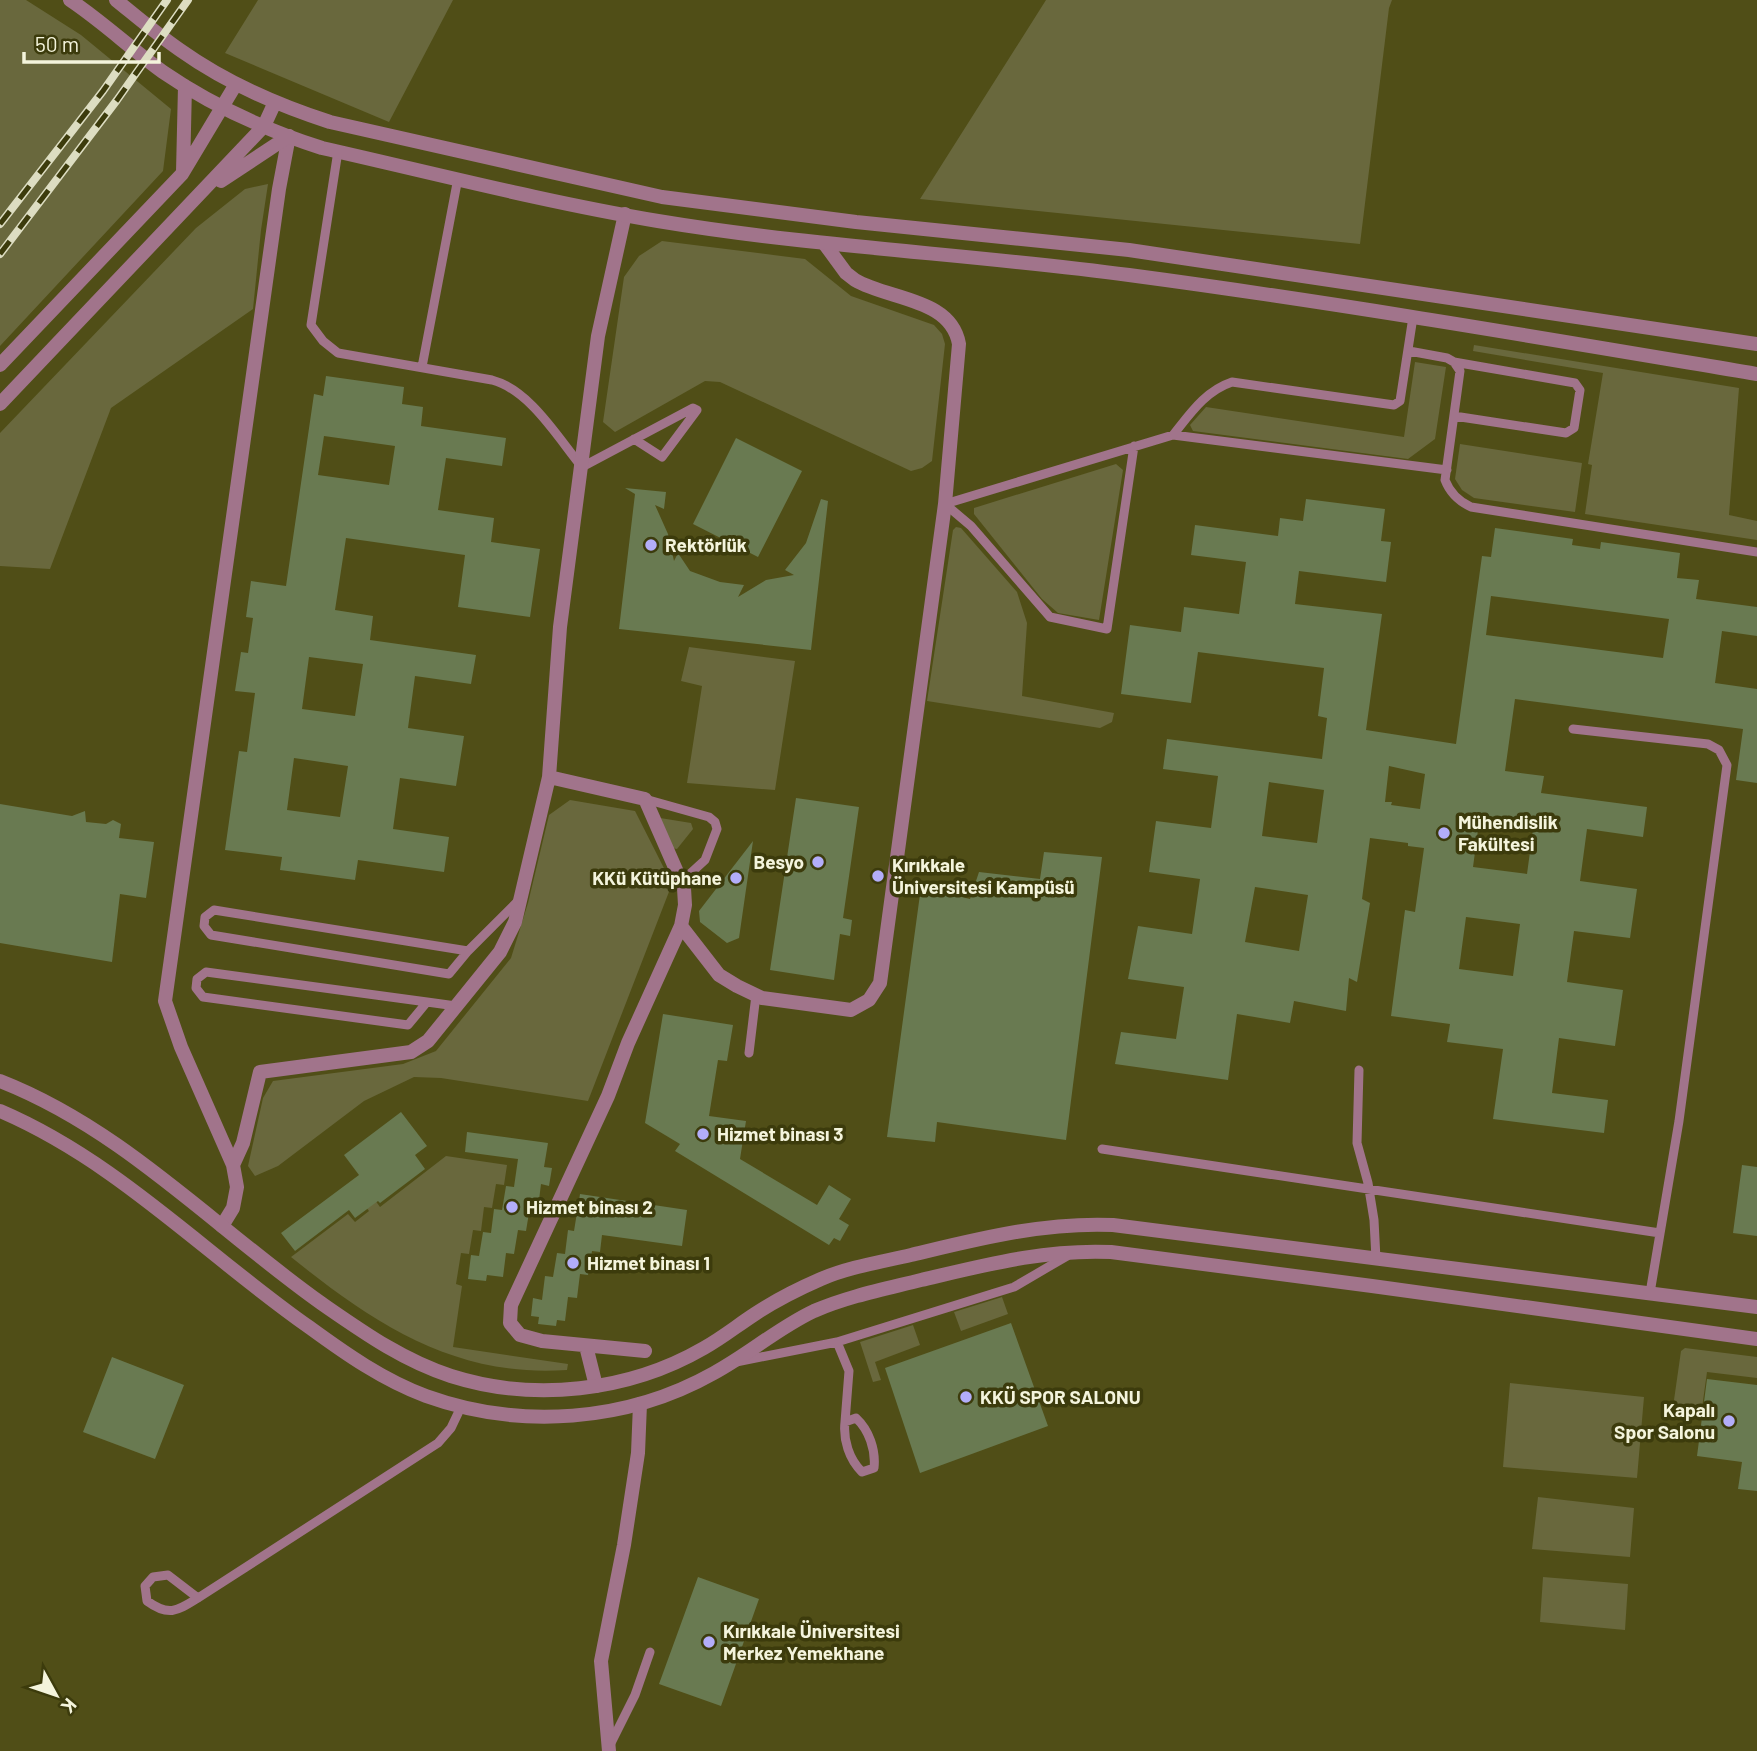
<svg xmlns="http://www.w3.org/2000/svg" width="1757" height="1751" viewBox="0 0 1757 1751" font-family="Barlow,sans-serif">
<rect width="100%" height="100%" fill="#474518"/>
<path fill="#504e17" d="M0 0H1757V1751H0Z"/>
<path fill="#69683d" d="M0 0H26L81 35 171 109 163 171 0 346Z
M258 0H453L389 122 225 53Z
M1046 0H1392L1389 8 1360 244 920 199Z
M268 184 261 230 253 309 111 408 50 569 0 566V433L196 228 245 189Z
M662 241 805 259 851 296 934 325 942 334 945 344 932 461 922 468 911 471 720 382 705 381 615 432 603 422 624 277 639 256Z
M1474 345 1739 388 1729 515 1757 521V540L1585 514 1592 465 1588 464 1603 373 1473 351Z
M1415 362 1446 367 1435 439 1408 459 1193 431 1190 425 1206 407 1404 437Z
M1460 444 1582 463 1575 512 1474 498 1462 490 1455 479Z
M1116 464 1123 470 1099 620 1058 613 1042 599 974 514V508Z
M956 527 961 528 1017 592 1027 623 1022 696 1114 713 1112 722 1100 728 927 701 953 530Z
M689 647 795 661 775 790 687 783 702 686 681 681Z
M570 800 635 811 672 884 588 1101 441 1078 414 1077 364 1101 278 1166 255 1176 248 1166 263 1098 273 1081 403 1064 436 1051 511 958 528 903 549 815Z
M654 817 691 823 693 829 677 849 672 848Z
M446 1156 507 1165 504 1185 496 1184 492 1208 484 1207 481 1231 473 1230 469 1254 461 1253 456 1284 462 1286 453 1347 568 1364 567 1370C456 1378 374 1324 291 1257L348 1214 355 1222 369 1211 363 1203 372 1196 380 1207Z
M1002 1297 1008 1314 961 1331 954 1312Z
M913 1325 920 1345 875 1362 881 1380 873 1382 860 1342Z
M1685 1348 1757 1357V1378L1707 1372 1702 1408 1678 1405 1674 1400 1681 1351Z
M1510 1383 1644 1397 1637 1478 1503 1467Z
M1538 1497 1634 1508 1630 1557 1532 1549Z
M1543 1577 1628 1584 1625 1630 1540 1622Z"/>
<path fill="#697a51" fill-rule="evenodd" d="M326 376 404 387 402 404 423 407 421 426 506 438 502 466 446 458 438 510 494 518 491 542 540 549 530 617 458 607 465 555 346 538 335 610 373 616 370 640 476 655 471 684 415 676 408 728 464 736 456 786 400 778 393 829 449 837 444 872 358 860 355 880 280 870 282 857 225 850 239 751 247 752 255 693 235 691 241 652 248 653 253 618 246 617 251 581 286 586 314 394 323 396ZM324 436 395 446 389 485 318 475ZM309 657 363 664 355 716 302 709ZM294 758 348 766 340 817 287 810Z
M736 438 802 471 758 557 693 524Z
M625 488 666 492 664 509 655 505 668 534 674 561 678 553 690 571 720 582 744 585 738 597 766 580 794 575 785 570 806 543 821 499 828 501 811 650 619 629 635 494Z
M1306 499 1385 509 1381 541 1391 542 1386 582 1299 571 1295 604 1382 614 1366 730 1456 744 1482 556 1491 557 1495 528 1573 539 1572 545 1600 549 1601 542 1680 553 1677 578 1699 580 1696 599 1757 607V636L1722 631 1715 683 1757 689V783L1736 780 1743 729 1515 699 1505 771 1544 776 1541 793 1647 807 1643 837 1587 829 1580 881 1637 889 1630 938 1574 931 1567 982 1623 990 1615 1046 1559 1038 1552 1093 1608 1100 1604 1133 1493 1119 1503 1049 1447 1042 1450 1024 1391 1016 1405 910 1415 912 1424 848 1408 846V843L1370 838 1362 899 1370 903 1357 982 1349 978 1346 1011 1294 1001 1290 1023 1237 1014 1228 1080 1115 1064 1121 1032 1176 1039 1184 987 1128 979 1138 926 1192 934 1200 879 1149 872 1156 821 1211 828 1218 776 1163 769 1167 739 1322 759 1327 718 1318 716 1324 668 1198 652 1191 703 1121 694 1130 625 1181 632 1184 607 1239 614 1246 562 1191 555 1195 525 1278 536 1280 518 1303 521ZM1491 596 1669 619 1663 658 1486 635ZM1389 766 1425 774 1420 809 1391 805 1392 802H1385ZM1269 782 1324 790 1317 843 1262 836ZM1480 815 1534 822 1527 874 1473 867ZM1255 887 1308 895 1299 951 1245 942ZM1466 917 1520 924 1513 976 1459 969Z
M796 798 859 807 843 918 852 920 850 936 840 934 834 980 770 970Z
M0 804 72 816 85 811 86 822 106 824 113 820 121 824 119 838 154 842 146 898 120 894 112 962 0 943Z
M753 841 739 938 727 943 700 922 699 911Z
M1044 852 1102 857 1066 1140 937 1122 935 1142 887 1137 921 887 970 899 979 872 1040 879Z
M663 1014 733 1025 727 1061 718 1060 709 1116 746 1121 740 1159 817 1205 829 1185 851 1199 839 1219 849 1225 840 1241 834 1238 829 1245 675 1151 680 1144 645 1123Z
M401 1112 427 1146 415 1155 425 1169 380 1203 378 1201 355 1218 349 1210 295 1251 281 1233 359 1175 344 1155Z
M467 1132 548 1143 544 1167 552 1168 549 1186 541 1184 538 1208 530 1207 526 1231 518 1230 514 1254 506 1253 503 1277 487 1275 486 1281 468 1279 471 1255 479 1256 483 1232 491 1233 494 1209 502 1210 506 1186 514 1187 518 1159 465 1152Z
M1742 1165 1757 1167V1236L1733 1233Z
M580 1194 687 1210 682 1246 602 1235 600 1252 592 1251 588 1275 580 1274 577 1298 568 1297 565 1321 557 1320 556 1326 538 1324 539 1317 531 1316 533 1298 542 1300 545 1276 553 1277 557 1253 565 1254 568 1230 574 1231Z
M1011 1323 1048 1426 920 1473 885 1368Z
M112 1357 184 1385 155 1459 83 1432Z
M1707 1379 1757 1385V1491L1738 1489 1742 1462 1697 1456Z
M698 1577 759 1599 721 1706 659 1684Z"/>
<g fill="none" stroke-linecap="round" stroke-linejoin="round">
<path stroke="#a1748b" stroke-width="9" d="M338 151 311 325 323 341 338 353 492 380C530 390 558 438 582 467L693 408 697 410 662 457 634 439
M1409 351 1447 358 1454 362 1575 383 1580 390 1574 428 1566 433 1454 416
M1454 362 1460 371 1445 480C1450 493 1458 501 1471 507L1757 552
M422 367 458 178
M1173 435C1190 414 1205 391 1232 382L1394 405 1400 401 1413 317
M945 504 1173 435 1447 470
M945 504 971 526 1050 617 1107 629 1134 446
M1573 729 1708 744 1719 750 1727 765 1679 1121 1650 1293
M645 799 709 817 715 822 717 829 705 860 681 882
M468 951 449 974 211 935 204 926 205 917 214 910 468 951 519 900
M427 1002 206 972 197 979 196 988 203 997 408 1025 427 1002 456 1006
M749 1053 756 995
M1359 1070 1357 1143 1368 1183 1374 1220 1376 1259
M1102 1149 1660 1233
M837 1342 849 1371 845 1422 856 1418C869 1430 876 1450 874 1468L862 1472C849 1459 843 1440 845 1422
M736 1362 837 1342 1014 1287 1067 1256
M198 1598 168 1575 153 1577 145 1586 147 1601C169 1617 177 1611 198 1598L438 1443 451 1428 461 1407
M610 1745 635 1695 650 1652"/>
<path stroke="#a1748b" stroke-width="14" d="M549 777 645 799 684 888 685 905 681 926 628 1043 608 1096 511 1305 510 1323 520 1335 542 1341 645 1351
M681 926 719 975 737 986 762 998 851 1010 869 1000 880 983 945 504 959 344C951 298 889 300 855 280L846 273 824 243
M233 1165 243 1143 260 1072 411 1052 428 1041 500 952 515 922 549 777 560 627 598 336 625 214
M222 1226 233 1208 237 1187 233 1165 181 1047 165 1001 279 189 289 136
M586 1346 596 1386
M609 1751 601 1661 624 1545 638 1453 640 1404"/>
<path stroke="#a1748b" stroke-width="14" d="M70 0C103 22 131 49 163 72 211 105 266 130 322 148 433 173 545 202 658 221 814 247 972 254 1129 275 1339 303 1548 339 1757 374
M116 0C137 17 158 35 180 50 225 82 277 105 330 122L662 197 856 222 1129 250 1757 344
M183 172 185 86
M221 181 289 136
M0 365 182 174 236 84
M0 404 264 126 275 102
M0 1081C123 1129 215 1228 321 1303 363 1332 402 1360 451 1376 533 1402 628 1392 704 1348 722 1338 738 1325 755 1314 776 1300 798 1289 821 1279 849 1267 881 1262 911 1255 978 1239 1043 1222 1113 1225L1757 1307
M0 1111C117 1161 206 1255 309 1327 346 1354 383 1380 426 1396 520 1430 627 1422 714 1373 749 1354 778 1328 814 1311 849 1296 885 1289 921 1280 985 1265 1045 1249 1111 1252L1372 1286 1757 1339"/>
<defs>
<path id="rail" d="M0 224 103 91 167 0
M0 254 117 100 188 0"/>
</defs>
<use href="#rail" stroke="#ddddc2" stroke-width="8"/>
<use href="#rail" stroke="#3c3b0c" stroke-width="5" stroke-dasharray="16" stroke-linecap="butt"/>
</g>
<g fill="#b3adf9" stroke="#3c3b0c" stroke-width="2.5">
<circle cx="651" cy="545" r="7"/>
<circle cx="1444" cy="833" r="7"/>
<circle cx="818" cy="862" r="7"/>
<circle cx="878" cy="876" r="7"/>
<circle cx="736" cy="878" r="7"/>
<circle cx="703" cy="1134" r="7"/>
<circle cx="512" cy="1207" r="7"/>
<circle cx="573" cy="1263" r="7"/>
<circle cx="966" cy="1397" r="7"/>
<circle cx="1729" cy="1421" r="7"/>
<circle cx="709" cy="1642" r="7"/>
</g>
<g text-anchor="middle" stroke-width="7" stroke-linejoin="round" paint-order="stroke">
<g font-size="19" font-weight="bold" fill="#f4f4dc" stroke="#3c3b0c" text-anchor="start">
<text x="665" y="552">Rektörlük</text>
<text x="1458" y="829">Mühendislik<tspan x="1458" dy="22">Fakültesi</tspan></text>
<text x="804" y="869" text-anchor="end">Besyo</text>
<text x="892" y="872">Kırıkkale<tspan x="892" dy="22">Üniversitesi Kampüsü</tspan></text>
<text x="722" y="885" text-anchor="end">KKü Kütüphane</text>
<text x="717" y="1141">Hizmet binası 3</text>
<text x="526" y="1214">Hizmet binası 2</text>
<text x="587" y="1270">Hizmet binası 1</text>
<text x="980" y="1404">KKÜ SPOR SALONU</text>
<text x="1715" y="1417" text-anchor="end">Kapalı<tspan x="1715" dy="22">Spor Salonu</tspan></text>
<text x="723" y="1638">Kırıkkale Üniversitesi<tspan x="723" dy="22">Merkez Yemekhane</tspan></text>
</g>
</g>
<g transform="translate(56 1695) rotate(130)" stroke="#3c3b0c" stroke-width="5" paint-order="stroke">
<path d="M0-5L12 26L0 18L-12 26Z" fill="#f4f4dc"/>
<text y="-10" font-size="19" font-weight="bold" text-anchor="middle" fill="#f4f4dc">K</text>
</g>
<path d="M24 52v10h135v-10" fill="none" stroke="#f4f4dc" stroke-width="3.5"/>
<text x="35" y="52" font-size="21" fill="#f4f4dc" stroke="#3c3b0c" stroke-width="5" paint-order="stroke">50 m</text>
</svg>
